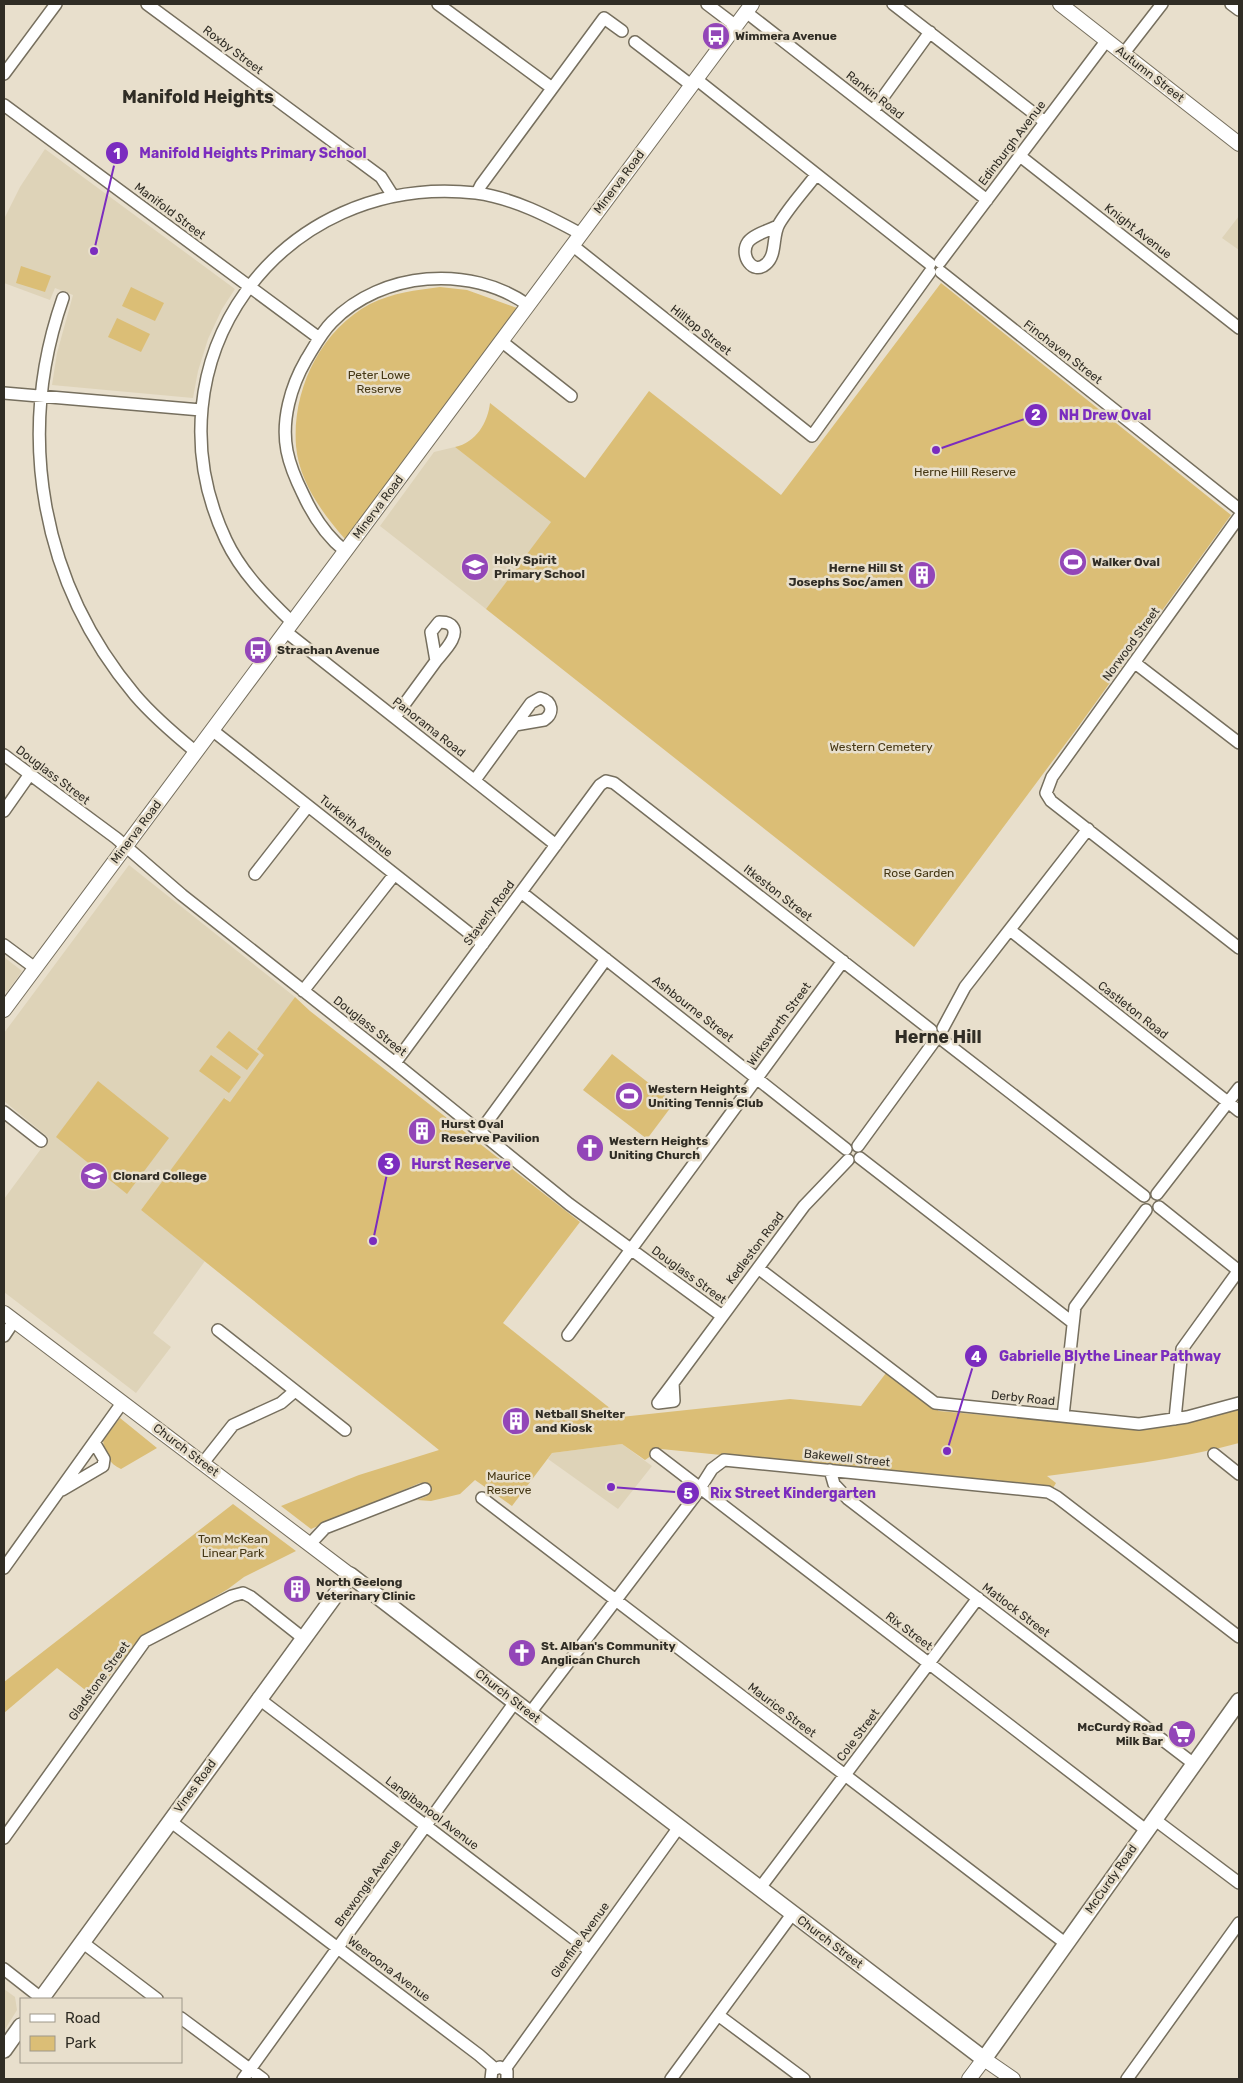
<svg xmlns="http://www.w3.org/2000/svg" width="1243" height="2083" viewBox="0 0 1243 2083" font-family="Rubik,sans-serif">
<rect width="100%" height="100%" fill="#e8dfcc"/>
<path fill="#ded3b8" d="M45 149 235 289 222 309 208 339 198 371 193 398 52 385 57 353 73 295 55 288 50 300 4 283V219L20 187Z
M1239 216V250L1222 238Z
M455 447 552 522 486 609 380 526 434 452Z
M129 865 295 997 258 1049 265 1055 230 1102 225 1098 141 1210 205 1261 153 1333 171 1347 136 1393 4 1292V1199L49 1138 4 1101V1033Z
M4 957 22 971 7 992 4 989Z
M622 1444 652 1466 618 1509 548 1459 552 1453Z
M4 1989 15 1997 17 2010 4 2031Z"/>
<path fill="#dbbe76" d="M21 266 51 276 45 292 16 283Z
M941 283 1231 515 1078 727 914 947 486 609 551 522 455 447C476 443 488 422 490 403L585 478 649 391 781 495Z
M131 287 164 303 155 321 122 306Z
M440 287 467 290 517 308 345 539C322 513 299 481 296 446 292 390 320 331 370 304 392 293 416 290 440 287Z
M117 318 150 334 141 352 108 337Z
M295 997 310 1011 580 1222 503 1323 621 1417 790 1399 861 1406 886 1373 939 1411 1139 1429 1239 1406V1443C1177 1460 1112 1467 1047 1476L1056 1483 1053 1488 661 1449 645 1460 622 1444 552 1453 512 1506 475 1480 460 1494 431 1501 417 1500 427 1496 430 1492 428 1485 420 1483 311 1529 281 1506 359 1475 439 1450 141 1210 224 1098 230 1102 264 1055 257 1049Z
M229 1031 259 1054 247 1070 216 1047Z
M612 1054 674 1103 647 1139 583 1090Z
M211 1055 241 1077 229 1093 199 1071Z
M98 1081 169 1138 127 1194 56 1137Z
M120 1418 157 1448 121 1469C109 1464 104 1453 103 1440Z
M233 1504 296 1551 244 1577 228 1589 138 1642 93 1696 57 1668 4 1713V1682Z"/>
<g fill="none" stroke-linecap="round" stroke-linejoin="round">
<defs>
<path id="minor" d="M147 4 381 177 393 196
M438 4 552 88
M707 4 736 26
M893 4 1045 122
M1231 4 1239 10
M746 12 987 200
M635 42 691 85
M1124 53 1162 4
M4 74 56 4
M696 79 930 264
M4 105 319 338
M873 111 930 32
M1020 156 1239 328
M477 193 481 185 604 18 622 31
M778 226C769 230 753 235 748 242 739 255 753 276 766 264 777 255 772 236 779 224 789 207 804 191 816 175
M572 245 812 436 930 272
M940 262 1107 40
M941 272 1239 509
M63 298C15 435 41 583 135 695 153 716 174 734 196 752
M501 341 571 396
M4 393 201 410
M1239 517 1052 777 1046 793 1051 801 1239 948
M345 551C325 535 313 516 303 494 296 480 290 466 287 451 281 420 291 386 306 360 314 347 321 333 332 322 382 271 470 264 528 305
M292 622C267 598 241 572 226 540 142 362 280 171 476 193 513 198 548 216 581 234
M439 622C444 622 447 622 451 625 462 635 442 653 436 661L431 632Z
M285 631 556 845
M1135 663 1239 743
M540 698C552 701 555 713 544 720L515 725 531 703Z
M395 717 436 661
M212 730 483 944
M4 755 116 838 182 895 395 1063 569 1204 722 1316
M475 780 515 725
M4 811 30 774
M255 874 308 806
M521 892 846 1149
M1010 930 1239 1111
M4 945 35 968
M303 991 394 875
M943 1028 965 987 1088 829
M945 1042 1144 1196
M395 1063 600 785 606 781 614 783 931 1030
M4 1112 41 1141
M479 1133 606 959
M858 1146 933 1043
M860 1158 1072 1322
M1157 1194 1239 1088
M1159 1207 1239 1271
M758 1268 935 1403 1139 1424 1187 1417 1239 1403
M218 1330 345 1430
M568 1335 843 961
M4 1336 14 1321
M673 1383 658 1403 674 1401 673 1383 804 1206 848 1160
M1063 1416 1075 1307 1146 1210
M1175 1419 1182 1349 1239 1270
M656 1454 1146 1830
M1214 1454 1239 1474
M203 1463 233 1425 281 1403 295 1391
M830 1470 834 1484 848 1499 1194 1764
M62 1490 103 1466 104 1459 94 1442
M482 1498 1065 1943
M310 1544 325 1528 425 1489
M4 1568 122 1403
M258 1698 589 1950
M530 1713 695 1496 712 1469 724 1460 1048 1492 1057 1497 1239 1637
M1154 1819 1239 1883
M170 1821 479 2055 494 2068
M4 1838 145 1641 232 1596 243 1593 251 1597 303 1638
M760 1888 978 1598
M82 1942 157 1999
M4 1969 41 1998
M718 2015 804 2079
M181 2018 263 2079
M505 2069 679 1827
M243 2079 515 1702
M491 2079 492 2070 500 2067 507 2071V2079
M671 2079 793 1913
M1127 2079 1239 1923"/>
<path id="tertiary" d="M1060 4 1239 144
M4 1010 752 4
M4 1313 350 1575
M969 2079 984 2059 1013 2079"/>
<path id="secondary" d="M41 1999 350 1575 515 1702 984 2059 1239 1701
M4 2050 21 2026"/>
</defs>
<use href="#minor" stroke="#766f5e" stroke-width="14"/>
<use href="#tertiary" stroke="#766f5e" stroke-width="16"/>
<use href="#secondary" stroke="#766f5e" stroke-width="18"/>
<use href="#minor" stroke="#fff" stroke-width="11"/>
<use href="#tertiary" stroke="#fff" stroke-width="14"/>
<use href="#secondary" stroke="#fff" stroke-width="15"/>
</g>
<defs>
<symbol id="bus-disc" viewBox="-11 -11 22 22"><circle r="9.5" fill="#9346b8" stroke="#e8dfcc"/><path d="M-5-6H5V4H4V6H2V4H-2V6H-4V4H-5ZM-3.5-4V0h7V-4ZM-3.5 1.2v1.5H-2V1.2ZM2 1.2v1.5H3.5V1.2Z" fill="#fff"/></symbol>
<symbol id="stadium-disc" viewBox="-11 -11 22 22"><circle r="9.5" fill="#9346b8" stroke="#e8dfcc"/><path d="M0-5a6.5 5 0 1 0 0 10a6.5 5 0 1 0 0-10ZM-3.5-1.8h7v3.6h-7Z" fill="#fff"/></symbol>
<symbol id="school-disc" viewBox="-11 -11 22 22"><circle r="9.5" fill="#9346b8" stroke="#e8dfcc"/><path d="M0-5L7-2L0 1L-7-2ZM-4 1L0 2.5L4 1V4Q0 6-4 4Z" fill="#fff"/></symbol>
<symbol id="building-disc" viewBox="-11 -11 22 22"><circle r="9.5" fill="#9346b8" stroke="#e8dfcc"/><path d="M-4-6H4V6H1V3H-1V6H-4ZM-2.5-4.3h1.7v1.8h-1.7ZM.8-4.3h1.7v1.8H.8ZM-2.5-1h1.7V.8h-1.7ZM.8-1h1.7V.8H.8Z" fill="#fff"/></symbol>
<symbol id="church-disc" viewBox="-11 -11 22 22"><circle r="9.5" fill="#9346b8" stroke="#e8dfcc"/><path d="M-1.2-6h2.4v3.5h3.3v2.4h-3.3V6h-2.4V-.1h-3.3v-2.4h3.3Z" fill="#fff"/></symbol>
<symbol id="supermarket-disc" viewBox="-11 -11 22 22"><circle r="9.5" fill="#9346b8" stroke="#e8dfcc"/><path d="M-6-5.5h2.5l.6 2H6L4.5 2H-2.5L-4.4-4H-6ZM-1.5 3.2a1.3 1.3 0 1 0 .1 0ZM3 3.2a1.3 1.3 0 1 0 .1 0Z" fill="#fff"/></symbol>
</defs>
<g fill-rule="evenodd">
<use href="#bus-disc" x="700" y="20" width="32" height="32"/>
<use href="#stadium-disc" x="1057" y="546" width="32" height="32"/>
<use href="#school-disc" x="459" y="551" width="32" height="32"/>
<use href="#building-disc" x="906" y="559" width="32" height="32"/>
<use href="#bus-disc" x="242" y="634" width="32" height="32"/>
<use href="#stadium-disc" x="613" y="1080" width="32" height="32"/>
<use href="#building-disc" x="406" y="1115" width="32" height="32"/>
<use href="#church-disc" x="574" y="1132" width="32" height="32"/>
<use href="#school-disc" x="78" y="1160" width="32" height="32"/>
<use href="#building-disc" x="500" y="1405" width="32" height="32"/>
<use href="#building-disc" x="281" y="1573" width="32" height="32"/>
<use href="#church-disc" x="506" y="1637" width="32" height="32"/>
<use href="#supermarket-disc" x="1166" y="1718" width="32" height="32"/>
</g>
<g text-anchor="middle" stroke-width="5" stroke-linejoin="round" paint-order="stroke">
<g font-size="12" font-weight="bold" fill="#302d25" stroke="#e8dfcc" text-anchor="start">
<text x="735" y="40">Wimmera Avenue</text>
<text x="494" y="564">Holy Spirit<tspan x="494" dy="14">Primary School</tspan></text>
<text x="1092" y="566">Walker Oval</text>
<text x="903" y="572" text-anchor="end">Herne Hill St<tspan x="903" dy="14">Josephs Soc/amen</tspan></text>
<text x="277" y="654">Strachan Avenue</text>
<text x="648" y="1093">Western Heights<tspan x="648" dy="14">Uniting Tennis Club</tspan></text>
<text x="441" y="1128">Hurst Oval<tspan x="441" dy="14">Reserve Pavilion</tspan></text>
<text x="609" y="1145">Western Heights<tspan x="609" dy="14">Uniting Church</tspan></text>
<text x="113" y="1180">Clonard College</text>
<text x="535" y="1418">Netball Shelter<tspan x="535" dy="14">and Kiosk</tspan></text>
<text x="316" y="1586">North Geelong<tspan x="316" dy="14">Veterinary Clinic</tspan></text>
<text x="541" y="1650">St. Alban's Community<tspan x="541" dy="14">Anglican Church</tspan></text>
<text x="1163" y="1731" text-anchor="end">McCurdy Road<tspan x="1163" dy="14">Milk Bar</tspan></text>
</g>
<g font-size="12" fill="#302d25" stroke="#e8dfcc">
<text transform="translate(233 50) rotate(37)" y="4">Roxby Street</text>
<text transform="translate(1150 74) rotate(38)" y="4">Autumn Street</text>
<text transform="translate(875 95) rotate(38)" y="4">Rankin Road</text>
<text transform="translate(1012 143) rotate(-53)" y="4">Edinburgh Avenue</text>
<text transform="translate(619 182) rotate(-53)" y="4">Minerva Road</text>
<text transform="translate(170 211) rotate(37)" y="4">Manifold Street</text>
<text transform="translate(1138 231) rotate(38)" y="4">Knight Avenue</text>
<text transform="translate(701 330) rotate(38)" y="4">Hilltop Street</text>
<text transform="translate(1063 352) rotate(38)" y="4">Finchaven Street</text>
<text transform="translate(378 507) rotate(-53)" y="4">Minerva Road</text>
<text transform="translate(1131 644) rotate(-54)" y="4">Norwood Street</text>
<text transform="translate(429 727) rotate(38)" y="4">Panorama Road</text>
<text transform="translate(53 775) rotate(37)" y="4">Douglass Street</text>
<text transform="translate(356 826) rotate(39)" y="4">Turkeith Avenue</text>
<text transform="translate(136 832) rotate(-53)" y="4">Minerva Road</text>
<text transform="translate(778 893) rotate(38)" y="4">Itkeston Street</text>
<text transform="translate(489 913) rotate(-54)" y="4">Staverly Road</text>
<text transform="translate(693 1009) rotate(38)" y="4">Ashbourne Street</text>
<text transform="translate(1133 1010) rotate(38)" y="4">Castleton Road</text>
<text transform="translate(779 1024) rotate(-54)" y="4">Wirksworth Street</text>
<text transform="translate(370 1026) rotate(38)" y="4">Douglass Street</text>
<text transform="translate(755 1248) rotate(-53)" y="4">Kedleston Road</text>
<text transform="translate(689 1275) rotate(36)" y="4">Douglass Street</text>
<text transform="translate(1023 1398) rotate(6)" y="4">Derby Road</text>
<text transform="translate(186 1450) rotate(37)" y="4">Church Street</text>
<text transform="translate(847 1458) rotate(6)" y="4">Bakewell Street</text>
<text transform="translate(1016 1610) rotate(37)" y="4">Matlock Street</text>
<text transform="translate(909 1631) rotate(37)" y="4">Rix Street</text>
<text transform="translate(99 1681) rotate(-54)" y="4">Gladstone Street</text>
<text transform="translate(508 1696) rotate(38)" y="4">Church Street</text>
<text transform="translate(782 1710) rotate(37)" y="4">Maurice Street</text>
<text transform="translate(858 1735) rotate(-53)" y="4">Cole Street</text>
<text transform="translate(195 1786) rotate(-54)" y="4">Vines Road</text>
<text transform="translate(432 1813) rotate(37)" y="4">Langibanool Avenue</text>
<text transform="translate(1111 1879) rotate(-55)" y="4">McCurdy Road</text>
<text transform="translate(368 1883) rotate(-54)" y="4">Brewongle Avenue</text>
<text transform="translate(580 1940) rotate(-54)" y="4">Glenfine Avenue</text>
<text transform="translate(830 1942) rotate(37)" y="4">Church Street</text>
<text transform="translate(389 1969) rotate(37)" y="4">Weeroona Avenue</text>
</g>
<g font-size="12" fill="#453714" stroke="#e8dfcc">
<text x="379" y="379">Peter Lowe<tspan x="379" dy="14">Reserve</tspan></text>
<text x="965" y="476">Herne Hill Reserve</text>
<text x="881" y="751">Western Cemetery</text>
<text x="919" y="877">Rose Garden</text>
<text x="509" y="1480">Maurice<tspan x="509" dy="14">Reserve</tspan></text>
<text x="233" y="1543">Tom McKean<tspan x="233" dy="14">Linear Park</tspan></text>
</g>
<g font-size="18" font-weight="bold" fill="#302d25" stroke="#e8dfcc">
<text x="198" y="103">Manifold Heights</text>
<text x="938" y="1043">Herne Hill</text>
</g>
</g>
<path fill="none" stroke="#7b2cbf" stroke-width="2" d="M94 251L117 153M936 450L1036 415M373 1241L389 1164M947 1451L976 1356M611 1487L688 1493"/>
<g fill="#7b2cbf" stroke="#e8dfcc" stroke-width="2">
<circle cx="94" cy="251" r="5"/>
<circle cx="936" cy="450" r="5"/>
<circle cx="373" cy="1241" r="5"/>
<circle cx="947" cy="1451" r="5"/>
<circle cx="611" cy="1487" r="5"/>
<circle cx="117" cy="153" r="12"/>
<circle cx="1036" cy="415" r="12"/>
<circle cx="389" cy="1164" r="12"/>
<circle cx="976" cy="1356" r="12"/>
<circle cx="688" cy="1493" r="12"/>
</g>
<g font-size="15" text-anchor="middle" font-weight="bold" fill="#fff">
<text x="117" y="159">1</text>
<text x="1036" y="420">2</text>
<text x="389" y="1169">3</text>
<text x="976" y="1362">4</text>
<text x="688" y="1499">5</text>
</g>
<g font-size="14" text-anchor="middle" font-weight="bold" fill="#7b2cbf" stroke="#e8dfcc" stroke-width="5" stroke-linejoin="round" paint-order="stroke">
<text x="253" y="158">Manifold Heights Primary School</text>
<text x="1105" y="420">NH Drew Oval</text>
<text x="461" y="1169">Hurst Reserve</text>
<text x="1110" y="1361">Gabrielle Blythe Linear Pathway</text>
<text x="793" y="1498">Rix Street Kindergarten</text>
</g>
<rect width="1243" height="2083" fill="none" stroke="#302d25" stroke-width="10"/>
<rect x="20" y="1998" width="162" height="65" fill="#e8dfcc" stroke="#9e9889"/>
<rect x="30" y="2014" width="25" height="8" fill="#ffffff" stroke="#9e9889"/>
<text x="65" y="2023" font-size="15" fill="#302d25">Road</text>
<rect x="30" y="2036" width="25" height="15" fill="#dbbe76" stroke="#9e9889"/>
<text x="65" y="2048" font-size="15" fill="#302d25">Park</text>
</svg>
